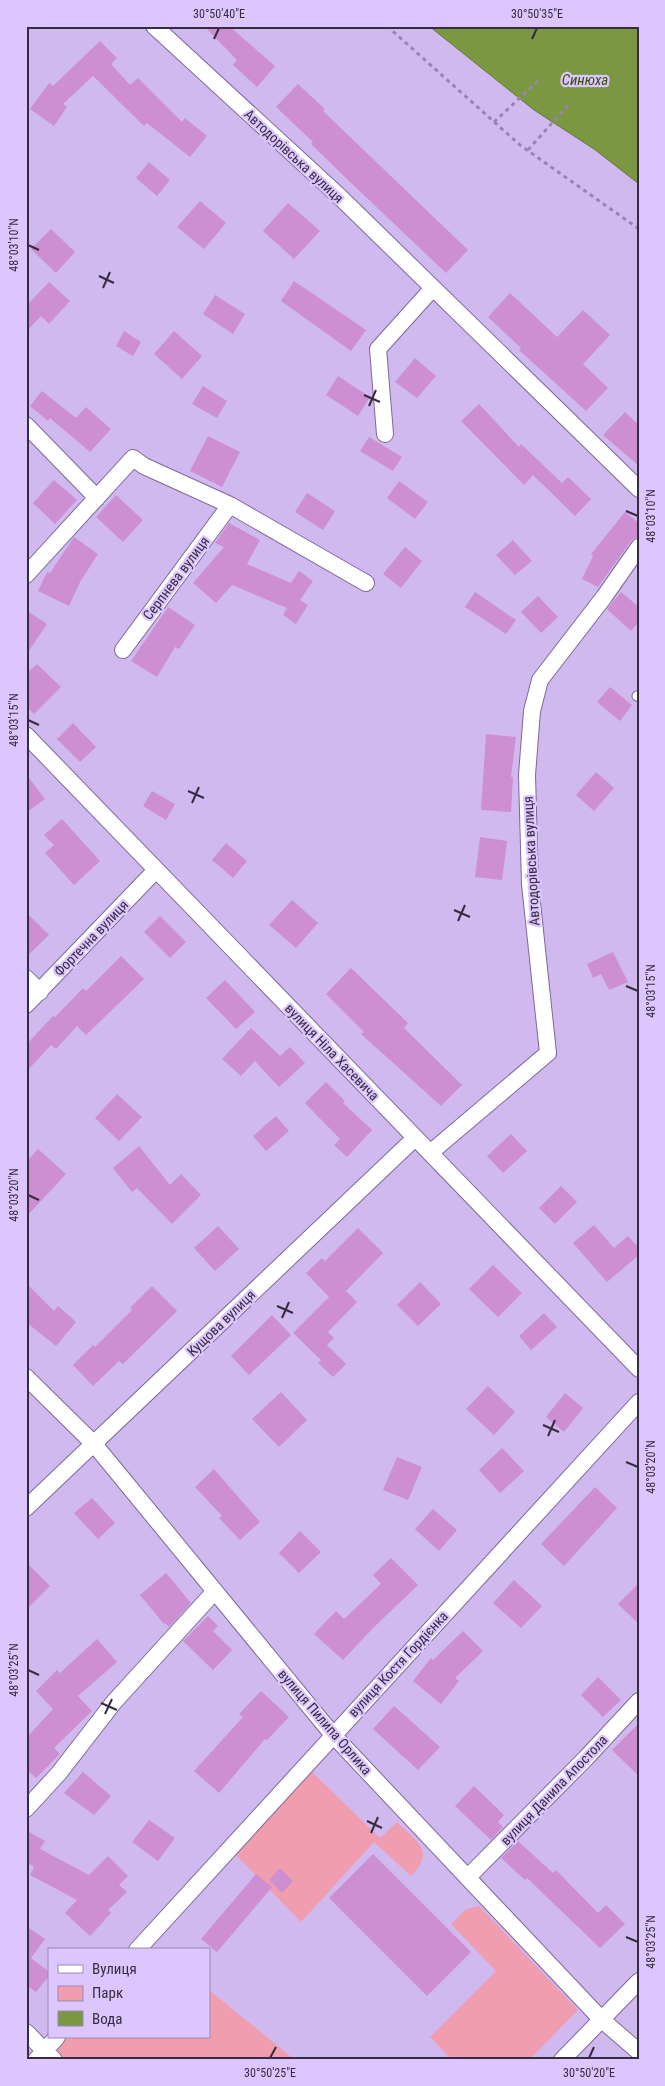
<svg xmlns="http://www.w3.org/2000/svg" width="665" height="2086" viewBox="0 0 665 2086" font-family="'Roboto Condensed',sans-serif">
<rect width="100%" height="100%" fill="#d0b9ef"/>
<path fill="#f09db0" d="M311 1771 380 1838 397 1822C417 1842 436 1850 411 1876L374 1842 301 1922 236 1855Z
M479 1906 578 2010 529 2060H452L430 2037 496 1971 451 1924 466 1909Z
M209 1990 295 2060H60L52 2053 65 2037H209Z"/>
<path fill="#7c9742" stroke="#677742" d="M429 26H639V184L594 149 534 110Z"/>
<path fill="#cd8ed2" d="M204 26H229L275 66 257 87 233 65 237 60Z
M100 41 117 58 111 64 130 85 138 78 182 122 185 118 207 136 190 157 147 123 144 126 93 76 63 104 67 107 54 126 30 109 49 83 53 86Z
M298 84 325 109 323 111 468 250 446 273 349 181 311 144 313 142 276 107Z
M149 162 170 180 157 196 136 178Z
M200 201 226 223 204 249 177 227Z
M288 203 320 231 294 259 263 231Z
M51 229 75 252 56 273 31 249Z
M294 281 366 330 351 351 281 301Z
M49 282 70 301 49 324 41 316 26 332V306Z
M510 293 557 337 583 310 610 335 583 364 608 388 586 411 519 350 521 348 488 317Z
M215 295 245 314 233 334 203 314Z
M124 331 141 342 133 356 116 346Z
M174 331 202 356 182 379 154 354Z
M415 358 436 376 417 398 395 382Z
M338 376 370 397 358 416 326 395Z
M203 386 227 401 217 418 192 404Z
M42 391 76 418 86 407 111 429 90 452 50 418 48 421 30 406Z
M479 404 519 447 521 444 562 483 568 477 591 499 575 516 533 475 524 485 461 421Z
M625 412 639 425V466L603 435Z
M208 436 240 452 222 487 190 471Z
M369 437 402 457 393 471 360 451Z
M54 480 77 500 55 524 33 503Z
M399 481 428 502 415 519 387 498Z
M307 493 335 511 323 530 295 512Z
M116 495 143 520 123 542 96 517Z
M625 512 639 523V536L631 541 598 587 582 579 593 556 591 554Z
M229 523 260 540 247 564 291 583 299 571 313 581 300 600 308 605 296 624 283 615 287 608 232 585 216 603 193 583 224 547 215 543Z
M74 537 98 554 80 582 69 606 38 591 47 572 50 573Z
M513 540 532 561 515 575 496 555Z
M405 547 422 561 401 588 383 574Z
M475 592 516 620 506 634 465 607Z
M621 592 639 607V622L631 631 607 609Z
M538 596 558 617 541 633 521 612Z
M168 607 195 625 179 649 175 647 157 677 131 661Z
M26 610 47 624 26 655Z
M37 664 61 687 34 714 26 706V674Z
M610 687 632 705 620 721 597 702Z
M73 723 96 747 80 762 57 739Z
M486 734 516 737 511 777H513L511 812 481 810Z
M596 772 614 788 594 811 576 795Z
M26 774 45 799 26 813Z
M152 791 175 804 166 820 143 806Z
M62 819 100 861 74 885 45 853 54 845 44 835Z
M480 837 507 841 502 880 475 877Z
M226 843 247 861 233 878 212 860Z
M292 900 318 923 296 948 269 925Z
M26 912 49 935 26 957Z
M160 916 186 942 170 958 144 932Z
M613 952 628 982 609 990 601 974 593 978 587 964Z
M121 956 144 979 86 1035 77 1026 56 1049 51 1045 26 1072V1045L53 1016 55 1017 83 988 86 991Z
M351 968 408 1023 404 1028 462 1085 441 1106 361 1034 364 1032 326 994Z
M225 980 255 1012 236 1029 206 998Z
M251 1028 280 1056 290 1047 305 1063 279 1087 255 1061 241 1076 222 1059Z
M326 1082 345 1101 343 1103 372 1130 347 1157 334 1145 340 1139 305 1103Z
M117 1094 142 1117 119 1141 95 1118Z
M276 1116 289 1131 266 1151 253 1136Z
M511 1134 527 1151 503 1173 487 1156Z
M139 1146 170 1185 181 1174 201 1195 172 1224 137 1188 132 1192 113 1168Z
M38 1149 66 1174 26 1217V1162Z
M561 1186 577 1202 555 1224 539 1208Z
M594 1225 614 1248 628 1236 639 1248V1255L607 1282 573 1243Z
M218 1226 239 1249 215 1271 194 1248Z
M358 1228 383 1253 346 1291 357 1302 328 1332 334 1338 327 1345 346 1364 333 1377 318 1363 321 1360 293 1333 329 1297 306 1273 322 1258 325 1261Z
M493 1265 522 1293 498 1317 469 1289Z
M420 1282 441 1304 418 1326 397 1305Z
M26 1283 54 1311 58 1306 76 1322 56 1346 26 1322Z
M152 1286 177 1311 123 1364 119 1361 93 1386 73 1365 93 1345 95 1347 132 1310 130 1308Z
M544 1313 557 1327 531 1350 519 1336Z
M272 1315 291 1335 249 1375 231 1356Z
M488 1386 515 1412 494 1435 466 1409Z
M281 1392 307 1420 279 1447 252 1419Z
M565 1393 583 1408 564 1432 546 1417Z
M502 1448 524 1471 500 1493 479 1470Z
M397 1457 422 1467 408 1500 383 1490Z
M214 1469 260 1522 240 1540 219 1518 222 1516 195 1487Z
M595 1487 617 1508 564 1566 541 1544Z
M92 1498 115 1523 98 1539 74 1513Z
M433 1509 457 1530 439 1551 415 1529Z
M300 1531 321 1552 299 1573 279 1553Z
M391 1558 418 1585 373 1628 343 1660 314 1634 336 1611 344 1619 381 1584 373 1575Z
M26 1562 50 1586 26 1610Z
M166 1573 191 1603 169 1627 165 1623 164 1624 140 1595Z
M514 1580 542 1606 521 1628 493 1603Z
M639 1583V1624L618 1604Z
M208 1616 218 1626 213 1631 232 1650 213 1670 183 1641Z
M463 1631 483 1651 455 1678 459 1681 441 1704 413 1681 431 1658 433 1660Z
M97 1639 117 1662 78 1696 92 1711 54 1748 60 1754 36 1778 26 1769V1738L53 1709 36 1691 57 1670 60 1673Z
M598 1677 621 1700 603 1717 581 1695Z
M261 1691 289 1717 267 1740 265 1739 219 1793 194 1771 243 1717 239 1714Z
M394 1706 440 1747 418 1770 373 1729Z
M639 1723V1776L612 1750Z
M83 1772 111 1796 94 1815 64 1793Z
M474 1786 504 1815 498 1822 503 1827 491 1840 455 1806Z
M149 1820 175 1838 158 1861 132 1842Z
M26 1830 45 1841 40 1849 89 1875 108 1856 128 1876 119 1885 127 1892 108 1910 111 1913 90 1936 65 1913 77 1900 30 1875 34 1867 30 1864 26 1871Z
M518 1841 553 1873 556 1870 598 1913 606 1905 625 1924 600 1948 527 1878 525 1880 501 1858Z
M373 1854 471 1952 427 1996 329 1898Z
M280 1868 293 1881 282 1893 269 1880Z
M256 1874 272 1887 217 1952 201 1939Z
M26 1926 45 1939 31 1958 49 1972V1976L36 1992 26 1985Z"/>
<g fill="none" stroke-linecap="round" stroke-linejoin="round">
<defs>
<path id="lane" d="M637 696 639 697"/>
<path id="street" d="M154 26 340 197 639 489
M26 425 97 498
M385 434 378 349 433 288
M26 575 133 458 144 466 230 505 366 583
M123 650 230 505
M26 735 639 1369
M26 978 40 992
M26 1005 156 870
M430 1153 548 1053 530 884 527 775 532 711 540 680 604 597 639 547
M26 1377 94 1444 333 1735 601 2019 639 2052
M26 1508 415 1138
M26 1809 59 1773 114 1702 215 1591
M468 1877 586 1758 639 1701
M137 1950 639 1402
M26 2032 54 2060
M36 2060 57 2037
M562 2060 639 1981"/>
</defs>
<use href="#lane" stroke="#7e6899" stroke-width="11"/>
<use href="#street" stroke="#7e6899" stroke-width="18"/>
<path stroke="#9785af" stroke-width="3" stroke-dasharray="4 4" stroke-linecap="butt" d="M387 26 520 145 639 229
M494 122 541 78
M528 150 569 104"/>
<use href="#lane" stroke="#fff" stroke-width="9"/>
<use href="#street" stroke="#fff" stroke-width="16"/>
</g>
<path fill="none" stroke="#362c42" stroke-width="2" d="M214 39 219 28M532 39 537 28M28 245 39 250M99 276 114 283M103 288 110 272M364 395 380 402M369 406 376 390M626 511 638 516M28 720 39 725M188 791 204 798M192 803 199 787M454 910 470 917M458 921 465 905M626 986 638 991M28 1195 39 1200M277 1306 293 1313M282 1318 289 1302M543 1425 559 1432M548 1436 555 1420M626 1462 638 1467M28 1670 39 1675M101 1703 117 1710M105 1714 112 1699M367 1821 382 1828M371 1833 378 1817M626 1937 638 1942M270 2058 276 2047M589 2058 594 2047"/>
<g text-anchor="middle" stroke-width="4.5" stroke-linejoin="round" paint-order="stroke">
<g font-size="14" fill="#362c42" stroke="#ddc6fd">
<text transform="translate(294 156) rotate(43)" y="5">Автодорівська вулиця</text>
<text transform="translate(176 578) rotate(-53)" y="5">Серпнева вулиця</text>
<text transform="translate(531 861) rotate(-93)" y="5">Автодорівська вулиця</text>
<text transform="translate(91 938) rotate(-46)" y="5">Фортечна вулиця</text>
<text transform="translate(332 1052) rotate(46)" y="5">вулиця Ніла Хасевича</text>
<text transform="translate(221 1323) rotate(-44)" y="5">Кущова вулиця</text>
<text transform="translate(398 1664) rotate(-47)" y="5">вулиця Костя Гордієнка</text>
<text transform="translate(325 1722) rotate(49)" y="5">вулиця Пилипа Орлика</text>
<text transform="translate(554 1790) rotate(-46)" y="5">вулиця Данила Апостола</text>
</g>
<g font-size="15" font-style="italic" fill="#3b4d0e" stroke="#ddc6fd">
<text x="585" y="85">Синюха</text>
</g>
</g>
<rect width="665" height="2086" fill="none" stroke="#ddc6fd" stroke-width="55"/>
<rect x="48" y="1948" width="162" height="90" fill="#ddc6fd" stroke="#9a88b2"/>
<rect x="58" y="1965" width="25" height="8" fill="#ffffff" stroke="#9a88b2"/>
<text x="92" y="1974" font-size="15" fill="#362c42">Вулиця</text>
<rect x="58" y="1986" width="25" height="15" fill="#f09db0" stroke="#9a88b2"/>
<text x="92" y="1998" font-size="15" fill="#362c42">Парк</text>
<rect x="58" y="2011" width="25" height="15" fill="#7c9742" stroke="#9a88b2"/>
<text x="92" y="2024" font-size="15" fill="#362c42">Вода</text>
<rect x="28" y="28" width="610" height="2030" fill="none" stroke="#362c42" stroke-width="2"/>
<g font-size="12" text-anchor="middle" fill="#362c42">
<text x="219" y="18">30°50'40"E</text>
<text x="537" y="18">30°50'35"E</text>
<text transform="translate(14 245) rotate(-90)" y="4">48°03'10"N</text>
<text transform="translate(651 516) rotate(-90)" y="4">48°03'10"N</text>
<text transform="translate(14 720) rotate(-90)" y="4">48°03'15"N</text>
<text transform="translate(651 991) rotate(-90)" y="4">48°03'15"N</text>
<text transform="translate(14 1195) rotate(-90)" y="4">48°03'20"N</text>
<text transform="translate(651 1467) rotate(-90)" y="4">48°03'20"N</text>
<text transform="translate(14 1670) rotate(-90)" y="4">48°03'25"N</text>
<text transform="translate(651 1942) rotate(-90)" y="4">48°03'25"N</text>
<text x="270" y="2077">30°50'25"E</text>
<text x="589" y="2077">30°50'20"E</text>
</g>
</svg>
